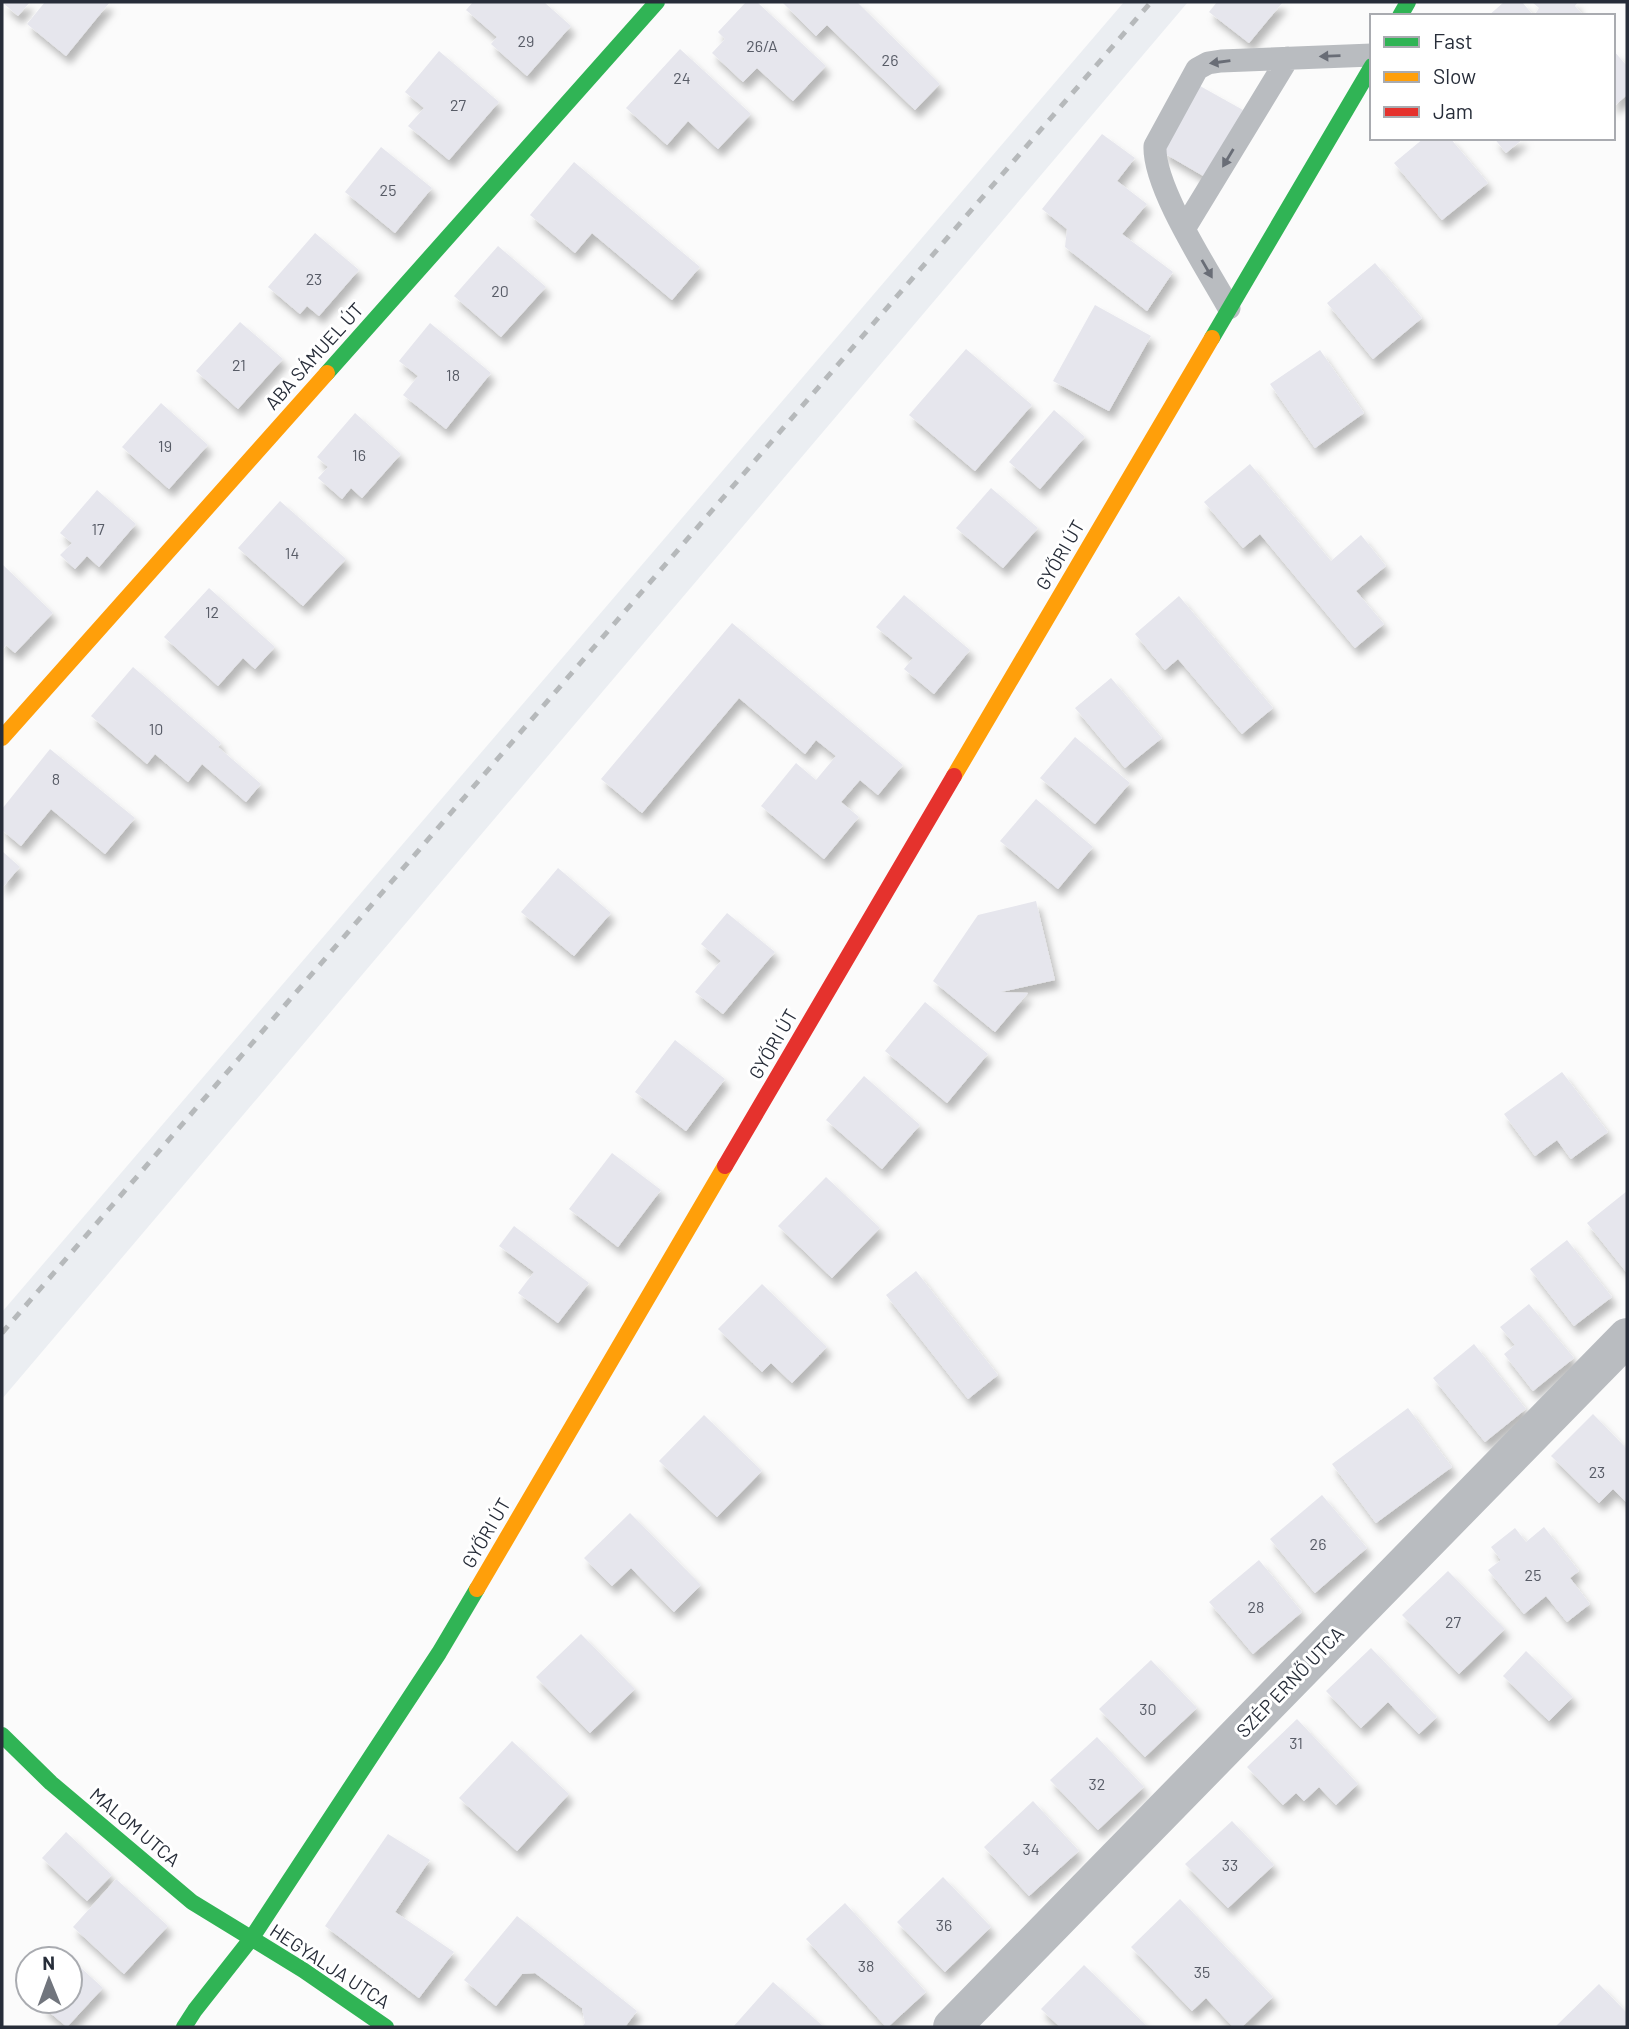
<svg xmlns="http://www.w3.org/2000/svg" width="1629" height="2029" viewBox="0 0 1629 2029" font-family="Barlow,sans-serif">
<defs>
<filter id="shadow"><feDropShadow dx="4.5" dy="8" stdDeviation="3.5" flood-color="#0004"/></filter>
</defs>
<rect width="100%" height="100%" fill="#fbfbfb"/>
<path fill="#ebeef2" d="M1124 2H1188L2 1399V1312Z"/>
<path fill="#e6e6ed" filter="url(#shadow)" d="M2 2H30L18 16Z
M45 2H110L66 56 27 24Z
M473 2H544L571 26 527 76 491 44 497 37 466 10Z
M746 2H757L826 66 793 101 757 68 743 82 712 53 725 39 718 32Z
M782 2H857L940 84 915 110 827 25 816 36Z
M1217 2H1283L1249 43 1209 12Z
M1504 2H1522L1534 16H1488Z
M1532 2H1578L1575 6 1584 16H1534L1539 8Z
M680 49 751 114 718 149 688 121 667 145 626 108Z
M1613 50 1627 66V95L1613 107Z
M439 51 499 102 449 160 408 126 424 108 405 92Z
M1200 86 1243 110 1205 177 1162 152Z
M1102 134 1135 158 1117 181 1147 204 1122 234 1173 272 1147 311 1065 247 1067 229 1042 209Z
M1424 138H1450L1488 183 1442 220 1394 163Z
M1494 138H1524L1506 153Z
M381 147 432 188 395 233 345 192Z
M574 162 700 267 672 300 592 233 575 253 530 215Z
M315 233 359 270 319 316 307 306 300 314 268 287Z
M498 246 546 287 501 337 454 296Z
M1375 263 1422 318 1373 359 1327 303Z
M1095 305 1151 336 1109 411 1053 381Z
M240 322 283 359 238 409 196 371Z
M430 323 491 373 446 429 403 395 418 376 399 361Z
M966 349 1032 405 975 471 909 415Z
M1320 350 1364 413 1315 448 1270 384Z
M161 403 208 445 169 489 122 447Z
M1054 410 1085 437 1040 489 1009 462Z
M355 413 401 454 362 498 351 488 342 499 318 478 328 467 317 457Z
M1250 464 1331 561 1361 535 1386 566 1356 591 1384 624 1355 648 1260 534 1243 548 1204 502Z
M991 488 1038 528 1003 568 956 528Z
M97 490 136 524 99 567 87 556 75 569 60 555 72 543 60 533Z
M280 501 346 559 303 606 238 548Z
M2 564 53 613 15 653 6 645 2 650Z
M209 588 275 647 255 669 243 658 218 686 164 637Z
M904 595 970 650 934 694 904 669 913 658 876 627Z
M1179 596 1273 708 1242 734 1178 659 1165 670 1135 634Z
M732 623 903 765 878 795 860 780 841 802 859 817 824 859 761 806 796 763 816 780 836 756 816 740 805 754 739 698 642 813 601 779Z
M133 667 221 743 218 747 261 784 246 802 202 764 188 782 155 754 147 764 91 716Z
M1111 678 1162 738 1125 768 1075 708Z
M1075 737 1130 783 1095 824 1040 778Z
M50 749 135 818 105 854 51 809 21 846 2 830V809Z
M1036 799 1093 847 1058 889 1000 841Z
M2 851 20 867 2 888Z
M558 868 611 913 574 956 521 912Z
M1036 901 1055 980 1001 992 1028 993 995 1032 933 981 978 915Z
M727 913 775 952 723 1014 695 992 721 961 701 944Z
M925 1002 988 1054 947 1103 885 1051Z
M675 1040 725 1079 686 1131 635 1092Z
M1562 1072 1608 1132 1571 1159 1557 1140 1535 1156 1504 1114Z
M864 1076 920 1125 882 1169 826 1120Z
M612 1153 661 1190 618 1247 569 1209Z
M826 1177 880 1228 832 1278 778 1226Z
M1627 1191V1273L1587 1223Z
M514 1226 589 1283 558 1323 518 1293 534 1272 499 1246Z
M1567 1240 1612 1297 1574 1326 1530 1269Z
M916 1271 998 1375 968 1399 886 1295Z
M762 1284 827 1347 792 1383 771 1363 762 1372 718 1329Z
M1529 1304 1574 1358 1533 1391 1504 1354 1515 1345 1500 1327Z
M1474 1344 1526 1409 1485 1442 1433 1378Z
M1408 1408 1452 1467 1376 1523 1332 1464Z
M1593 1414 1627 1449V1503L1613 1489 1599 1503 1551 1456Z
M704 1415 762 1471 717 1517 659 1461Z
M1322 1495 1367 1548 1315 1593 1270 1539Z
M630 1513 701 1585 674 1612 631 1568 612 1586 584 1558Z
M1544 1527 1579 1571 1570 1578 1590 1604 1567 1622 1546 1596 1524 1614 1488 1570 1501 1560 1491 1547 1515 1528 1526 1542Z
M1259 1560 1302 1612 1253 1654 1209 1602Z
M1448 1571 1505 1629 1459 1674 1402 1615Z
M581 1634 635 1689 590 1733 536 1677Z
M1371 1648 1437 1717 1419 1734 1388 1702 1361 1728 1326 1691Z
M1526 1651 1573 1697 1549 1721 1503 1676Z
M1151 1660 1197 1708 1145 1757 1099 1709Z
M1297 1719 1358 1784 1336 1805 1319 1787 1304 1801 1296 1793 1283 1805 1247 1767Z
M1097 1737 1144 1787 1098 1830 1050 1780Z
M512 1741 569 1794 517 1851 459 1798Z
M1033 1801 1079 1851 1029 1896 984 1847Z
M1232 1821 1274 1865 1228 1908 1185 1864Z
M66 1832 112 1875 87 1901 42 1858Z
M388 1834 430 1860 395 1912 454 1952 419 1998 325 1926Z
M943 1877 991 1927 945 1972 897 1922Z
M116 1879 168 1926 124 1974 73 1927Z
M1180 1899 1273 1997 1242 2027H1233L1206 1998 1192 2011 1131 1947Z
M845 1903 926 1992 888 2027H886L806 1939Z
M517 1916 637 2011 625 2027H582L585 2023 582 2008 535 1973 522 1974 496 2006 464 1980Z
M57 1946 103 1988 67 2027 42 2006 47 2001H70V1959H45Z
M1084 1965 1148 2027H1060L1041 2009Z
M773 1982 824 2027H733Z
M1599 1984 1627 2013V2027H1555Z"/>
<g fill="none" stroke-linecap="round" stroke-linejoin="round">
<path stroke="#b9bcc0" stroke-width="23" d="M1184 229 1288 58
M1229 308C1208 270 1153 187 1155 146L1197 69 1208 63 1221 61 1372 55"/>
<path stroke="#b9bcc0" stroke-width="38" d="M952 2027 1627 1337"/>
<path stroke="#30b455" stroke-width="16" d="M1400 16 1408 2
M1212 338 1372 66
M327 373 657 2
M2 1735 51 1783 192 1902 303 1970 386 2027
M184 2027 195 2010 251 1939 439 1653 477 1589"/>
<path stroke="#ff9f0a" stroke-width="16" d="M2 738 327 373
M954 776 1212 338
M477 1589 725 1166"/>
<path stroke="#e5322d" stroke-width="16" d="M725 1166 954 776"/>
<path stroke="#b6b9bb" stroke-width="5" stroke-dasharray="9 9" stroke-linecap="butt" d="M2 1333 1151 2"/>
</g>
<defs><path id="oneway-solid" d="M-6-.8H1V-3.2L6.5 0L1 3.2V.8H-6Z" transform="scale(1.75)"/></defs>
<g fill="#696d76">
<use href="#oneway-solid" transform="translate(1330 56) rotate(178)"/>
<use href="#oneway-solid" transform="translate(1220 62) rotate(172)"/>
<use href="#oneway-solid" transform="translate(1228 158) rotate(121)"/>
<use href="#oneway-solid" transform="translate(1207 269) rotate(60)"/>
</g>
<g text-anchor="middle" stroke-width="6" stroke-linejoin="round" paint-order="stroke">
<g font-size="16" fill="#585c67">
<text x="526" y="47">29</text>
<text x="762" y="52">26/A</text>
<text x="890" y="66">26</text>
<text x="682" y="84">24</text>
<text x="458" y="111">27</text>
<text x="388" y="196">25</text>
<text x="314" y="285">23</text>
<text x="500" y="297">20</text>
<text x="239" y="371">21</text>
<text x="453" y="381">18</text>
<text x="165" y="452">19</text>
<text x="359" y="461">16</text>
<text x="98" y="535">17</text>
<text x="292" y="559">14</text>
<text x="212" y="618">12</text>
<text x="156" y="735">10</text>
<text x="56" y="785">8</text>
<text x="1597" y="1478">23</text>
<text x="1318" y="1550">26</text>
<text x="1533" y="1581">25</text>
<text x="1256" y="1613">28</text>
<text x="1453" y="1628">27</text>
<text x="1148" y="1715">30</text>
<text x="1296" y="1749">31</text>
<text x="1097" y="1790">32</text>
<text x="1031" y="1855">34</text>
<text x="1230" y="1871">33</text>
<text x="944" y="1931">36</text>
<text x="866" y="1972">38</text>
<text x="1202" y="1978">35</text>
</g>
<g font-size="19" fill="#272d39" stroke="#fff">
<text transform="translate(314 356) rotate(-48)" y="7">ABA SÁMUEL ÚT</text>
<text transform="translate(1060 555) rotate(-60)" y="7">GYŐRI ÚT</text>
<text transform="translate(773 1044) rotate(-60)" y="7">GYŐRI ÚT</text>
<text transform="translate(486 1533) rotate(-60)" y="7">GYŐRI ÚT</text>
<text transform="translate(1290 1682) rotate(-46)" y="7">SZÉP ERNŐ UTCA</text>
<text transform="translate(135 1827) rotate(40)" y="7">MALOM UTCA</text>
<text transform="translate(330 1966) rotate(33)" y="7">HEGYALJA UTCA</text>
</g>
</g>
<rect width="1629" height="2029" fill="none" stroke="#272d39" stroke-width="7"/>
<rect x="1370" y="14" width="245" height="126" fill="#ffffff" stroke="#a9abb0" stroke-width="2"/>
<rect x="1384" y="37" width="35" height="10" fill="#30b455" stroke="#a9abb0" stroke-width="2"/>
<text x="1433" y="49" font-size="21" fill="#272d39">Fast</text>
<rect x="1384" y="72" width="35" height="10" fill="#ff9f0a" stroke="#a9abb0" stroke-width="2"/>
<text x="1433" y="84" font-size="21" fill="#272d39">Slow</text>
<rect x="1384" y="107" width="35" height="10" fill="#e5322d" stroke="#a9abb0" stroke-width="2"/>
<text x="1433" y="119" font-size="21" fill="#272d39">Jam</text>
<g transform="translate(49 1980) rotate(359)"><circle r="33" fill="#ffffff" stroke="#a9abb0" stroke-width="2"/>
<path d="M0-5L12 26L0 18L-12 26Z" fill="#71757d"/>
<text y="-10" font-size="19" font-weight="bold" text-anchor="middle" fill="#272d39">N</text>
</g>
</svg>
